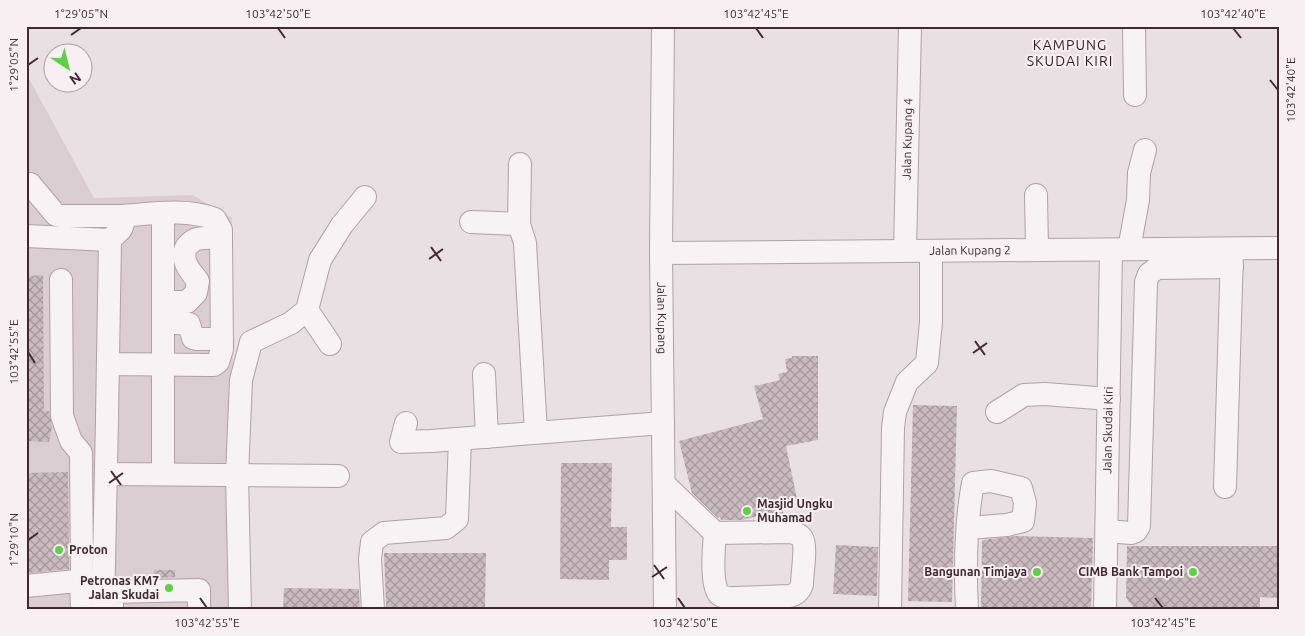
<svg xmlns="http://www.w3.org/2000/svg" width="1305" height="636" viewBox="0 0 1305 636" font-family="Ubuntu,sans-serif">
<defs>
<pattern id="building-cross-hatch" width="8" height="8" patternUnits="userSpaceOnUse" patternTransform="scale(1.25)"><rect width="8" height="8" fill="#c9bac0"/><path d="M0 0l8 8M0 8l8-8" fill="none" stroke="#a5979d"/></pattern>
</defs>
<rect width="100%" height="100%" fill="#e9e0e4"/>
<path fill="#dbced3" d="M26 73 94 198 193 195 232 218 234 610H26Z"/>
<path fill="url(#building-cross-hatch)" d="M43 275 44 411H49L52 426 49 442 26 441V276Z
M792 356H818V440L786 446 797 499 781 501 784 516 768 519H764L763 515 742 520H721L720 517 718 518 692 493 679 441 763 419 754 386 780 380 778 374 787 372 785 359 792 358Z
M913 405 957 406 952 602 908 601Z
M561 463H612L611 527H627V560H609V580L560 579Z
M68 472 69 569 26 573V473Z
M1016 536 1093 538 1091 609 981 607 982 540Z
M836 545 878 547 877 596 833 594Z
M1127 546H1279V598L1260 597V610H1136L1126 598Z
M384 553H486L485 607H386Z
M154 570H175V577L154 578Z
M284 588 359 589 360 610H283Z"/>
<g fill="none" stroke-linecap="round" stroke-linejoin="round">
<defs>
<g id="minor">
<path id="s1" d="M663 26 661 253 665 610"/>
<path d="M1134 26 1135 95"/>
<path d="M30 184 56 215 61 216H119"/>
<path d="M1036 195 1037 250"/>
<path d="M163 213V473"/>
<path d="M471 222 519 224 525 243 536 432"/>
<path d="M519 224 520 164"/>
<path d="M26 236 110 240"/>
<path d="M1129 249 1138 200 1139 173 1145 150"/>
<path id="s2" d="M905 251 910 26"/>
<path id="s3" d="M661 253 1279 248"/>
<path d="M164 302H187L196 293 198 281C190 271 179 259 187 246 190 243 193 240 197 239 204 237 213 238 221 238"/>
<path d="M307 310 330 344"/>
<path d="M163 322 189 324 193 338 197 339H222"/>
<path d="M484 374 487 437"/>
<path d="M997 412 1024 395 1045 394 1109 399"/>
<path d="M406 423 401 442 431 441 663 423"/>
<path d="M107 474 338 476"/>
<path d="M664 484 715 533C714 545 710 588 720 595 724 598 730 598 735 598L736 610"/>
<path d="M1225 487 1232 252"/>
<path d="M1107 531 1131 533 1136 531 1139 526 1146 282 1149 274 1157 268 1232 267"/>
<path d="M715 533 791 532C795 533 799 534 802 538 807 546 802 574 802 584 800 591 797 594 790 596L735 598"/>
<path d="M81 579 82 610"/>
<path d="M26 586 77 581 81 579 82 576 81 453 71 441 62 416 61 280"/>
<path d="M103 610C106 487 108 363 110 240L121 229 123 224 119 216C151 214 185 208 215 219L221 230V238L222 349 218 362 214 365H209L108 364"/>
<path d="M112 610V592L199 590V610"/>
<path d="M240 610 237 475 241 380 251 342 291 323 307 310 320 260 342 225 365 197"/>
<path d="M373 610 370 559 372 542 384 533 446 528 457 519 460 439"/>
<path d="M890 610 893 428 895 412 907 382 927 363 931 322V251"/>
<path d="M967 610C965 568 965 525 973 483L991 481 1021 488 1025 503 1023 521 1007 525 968 528"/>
<path id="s4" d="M1105 610 1111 250"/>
</g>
</defs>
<use href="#minor" stroke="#b0a1a7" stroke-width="24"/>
<use href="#minor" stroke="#f7f2f4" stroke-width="22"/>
</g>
<path fill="none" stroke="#412832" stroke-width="2" d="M278 28 285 38M756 28 763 38M1233 28 1241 38M71 35 81 28M28 65 38 58M1270 80 1278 90M431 247 441 261M429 259 443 249M975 341 985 355M28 352 35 363M973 353 987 343M111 471 121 485M109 483 123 473M28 540 38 533M654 565 664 579M652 577 667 567M200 598 207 608M678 598 685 608M1155 598 1163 608"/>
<g fill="#5ad241" stroke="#f7eff2" stroke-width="2">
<circle cx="747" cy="511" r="5"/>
<circle cx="59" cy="550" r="5"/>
<circle cx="1037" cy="572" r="5"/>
<circle cx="1193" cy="572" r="5"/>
<circle cx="169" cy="588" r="5"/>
</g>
<g text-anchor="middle" stroke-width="4" stroke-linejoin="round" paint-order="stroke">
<g font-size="12" fill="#412832" stroke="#f7eff2">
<text dy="4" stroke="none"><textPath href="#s2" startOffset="112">Jalan Kupang 4</textPath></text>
<text dy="4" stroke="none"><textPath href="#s3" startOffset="309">Jalan Kupang 2</textPath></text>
<text dy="4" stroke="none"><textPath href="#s1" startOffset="292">Jalan Kupang</textPath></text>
<text dy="4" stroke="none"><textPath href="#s4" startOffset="180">Jalan Skudai Kiri</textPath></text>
</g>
<g font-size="12" font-weight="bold" fill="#412832" stroke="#f7eff2" text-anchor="end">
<text x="757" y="508" text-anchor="start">Masjid Ungku<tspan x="757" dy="14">Muhamad</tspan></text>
<text x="69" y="554" text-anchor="start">Proton</text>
<text x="1027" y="576">Bangunan Timjaya</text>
<text x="1183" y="576">CIMB Bank Tampoi</text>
<text x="159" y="585">Petronas KM7<tspan x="159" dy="14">Jalan Skudai</tspan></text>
</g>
<g font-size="14" letter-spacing="1" fill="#321a23" stroke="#f7eff2">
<text x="1070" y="50">KAMPUNG<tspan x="1070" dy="16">SKUDAI KIRI</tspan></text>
</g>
</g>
<rect width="1305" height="636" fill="none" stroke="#f7eff2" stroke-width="55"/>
<g transform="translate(68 68) rotate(145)"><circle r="24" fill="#f7eff2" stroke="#ae9fa5"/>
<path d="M0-4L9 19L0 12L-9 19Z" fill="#5ad241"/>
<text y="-8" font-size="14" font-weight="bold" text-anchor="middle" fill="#412832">N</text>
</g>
<rect x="28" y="28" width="1250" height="580" fill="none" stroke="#412832" stroke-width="2"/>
<g font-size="12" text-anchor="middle" fill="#412832">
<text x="81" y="18">1°29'05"N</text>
<text x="278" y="18">103°42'50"E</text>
<text x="756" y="18">103°42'45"E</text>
<text x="1233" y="18">103°42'40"E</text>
<text transform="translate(14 65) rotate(-90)" y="4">1°29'05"N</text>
<text transform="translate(1291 90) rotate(-90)" y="4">103°42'40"E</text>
<text transform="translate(14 352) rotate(-90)" y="4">103°42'55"E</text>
<text transform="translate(14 540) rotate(-90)" y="4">1°29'10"N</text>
<text x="207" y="627">103°42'55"E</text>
<text x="685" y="627">103°42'50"E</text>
<text x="1163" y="627">103°42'45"E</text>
</g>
</svg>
